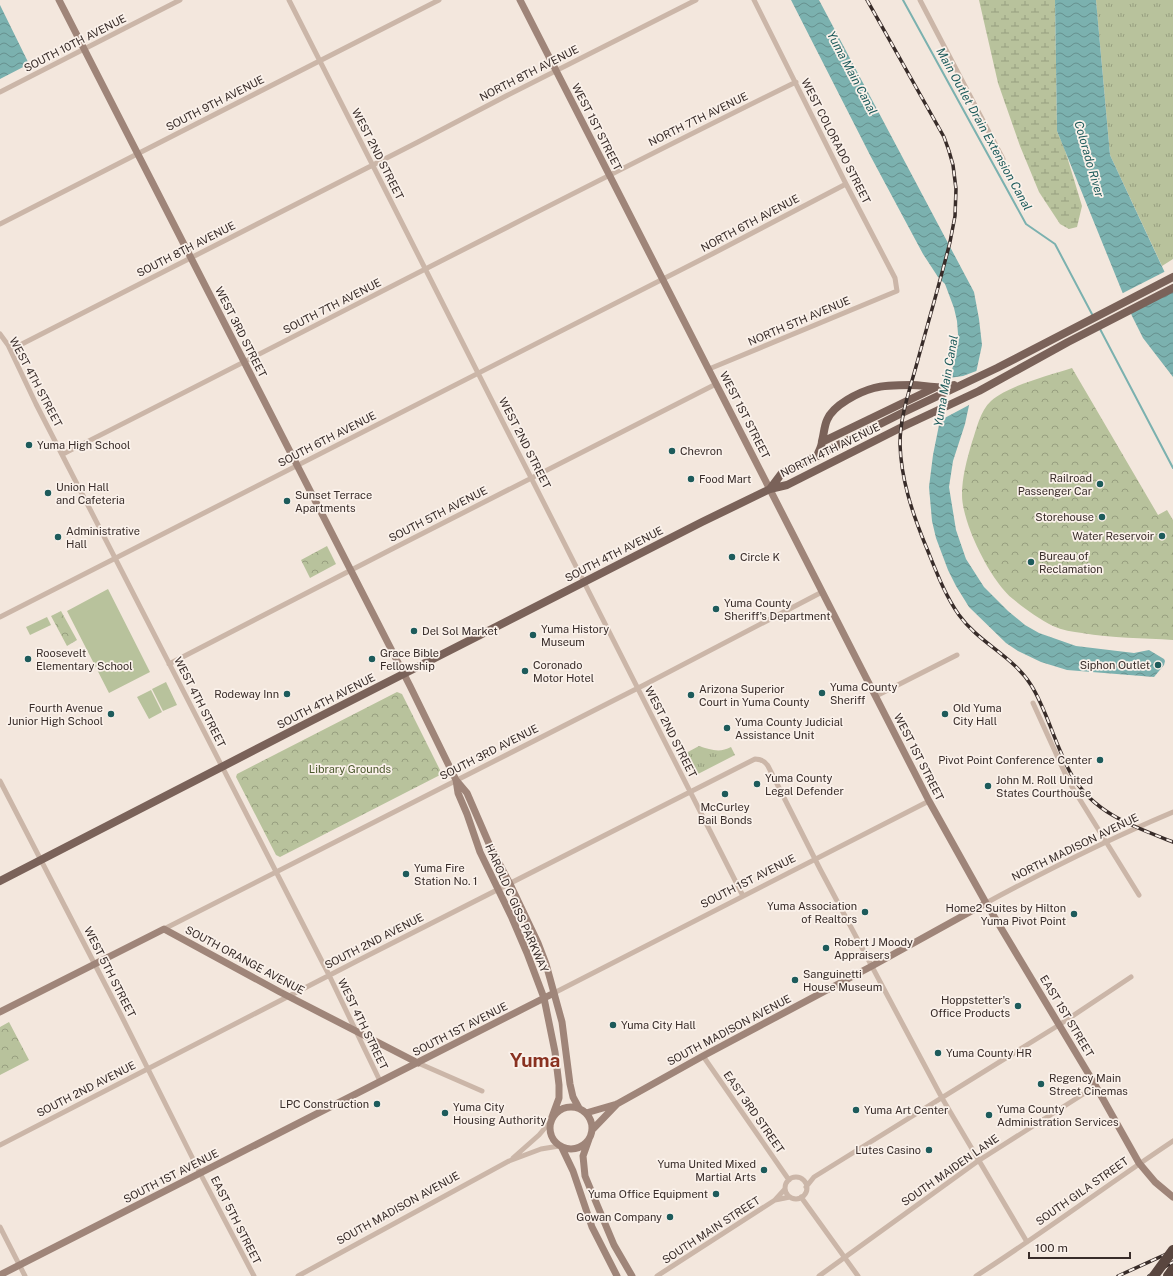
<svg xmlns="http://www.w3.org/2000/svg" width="1173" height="1276" viewBox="0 0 1173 1276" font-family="'Public Sans',sans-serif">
<defs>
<pattern id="grass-tufts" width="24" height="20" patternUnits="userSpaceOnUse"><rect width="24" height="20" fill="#b8c29c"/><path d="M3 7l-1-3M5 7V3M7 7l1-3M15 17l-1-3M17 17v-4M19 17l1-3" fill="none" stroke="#979e7f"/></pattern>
<pattern id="wetland-marsh" width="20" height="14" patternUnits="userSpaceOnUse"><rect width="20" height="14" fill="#b8c29c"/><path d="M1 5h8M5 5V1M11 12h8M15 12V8" fill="none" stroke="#979e7f"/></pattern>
<pattern id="park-crowns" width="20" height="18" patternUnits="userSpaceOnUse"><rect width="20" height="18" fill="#b8c29c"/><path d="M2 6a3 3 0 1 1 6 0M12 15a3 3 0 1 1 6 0" fill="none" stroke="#979e7f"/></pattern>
<pattern id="water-waves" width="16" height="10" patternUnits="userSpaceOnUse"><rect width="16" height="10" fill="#7bb1af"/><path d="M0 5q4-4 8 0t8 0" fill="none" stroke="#66908e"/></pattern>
</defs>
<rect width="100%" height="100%" fill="#f3e7dd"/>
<path fill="url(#grass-tufts)" d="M1096 0H1173V259L1162 266 1110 155Z
M699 746C711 750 720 753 731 747L735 755 698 774 686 753Z"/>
<path fill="url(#wetland-marsh)" d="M979 0H1055L1057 131 1065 150 1082 206 1077 227 1069 229 1060 224 1039 192 1020 146 998 83Z"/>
<path fill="url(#park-crowns)" d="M1072 368 1158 515 1167 510 1173 520V640C1143 638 1112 638 1082 633 1073 632 1062 630 1053 626 1039 619 1025 609 1013 599 991 582 962 523 962 495 962 477 967 459 972 442 977 428 980 411 991 401 1009 385 1048 376 1072 368Z
M327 546 336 564 310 578 301 560Z
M61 611 77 640 67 646 51 616Z
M397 692 402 694 442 774 280 857 276 855 236 777 237 774Z
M9 1022 29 1060 0 1075V1027Z"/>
<path fill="#b8c29c" d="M108 589 150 672 109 693 67 611Z
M47 617 51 625 30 635 26 627Z
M166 682 177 705 163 711 152 689Z
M151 690 162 712 149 719 137 697Z"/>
<path fill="url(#water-waves)" d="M791 0H819L974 292 979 319 982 345 965 424 953 461 949 487 956 530 966 559 984 587 1008 611 1025 625 1039 633 1076 646 1134 653 1149 650 1164 659 1165 661 1164 665 1154 677 1067 670 1041 662 1018 651 1006 643 969 607 956 586 948 570 936 538 932 521 929 487 933 455 942 410 948 387 956 353 958 334 957 321 954 308 945 284 938 277 923 254 871 157Z
M1055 0H1096L1110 155 1173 290V377L1143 338 1132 316 1057 131Z
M0 5 29 64 0 79Z"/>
<path fill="#f3e7dd" d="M1166 271 1173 285 1129 314 1121 294Z
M979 370 971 404 937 422 949 378 963 376Z"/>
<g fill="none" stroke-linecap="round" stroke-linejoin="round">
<path stroke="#7bb1af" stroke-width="2" d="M903 0 1026 224 1055 244 1093 316
M1100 329 1173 468"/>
<path stroke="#cbb6a8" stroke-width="5" d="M289 0 743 896
M920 0 1003 159
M0 92 180 0
M0 224 439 0
M0 334 8 345 36 404 329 975 380 1081
M8 345 12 347 18 346 418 142 506 96 696 0
M709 369 897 291 895 278 846 184 754 0
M63 454C307 331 550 203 796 82
M0 617 714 253 846 184
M169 664 394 548 716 384
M876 696 957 655
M1033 703 1069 782 1139 895
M0 781 121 1015 200 1173 254 1276
M986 903C1047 870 1109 839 1173 812
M164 929 644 685 822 592
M554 993 929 801
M703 1056 789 1180
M418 1063 482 1091
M0 1145 357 961 755 759C761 759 765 761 768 766L820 869 942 1098 1027 1242
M513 1158 539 1135 550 1122
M785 1188a11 11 0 1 1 22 0a11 11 0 1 1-22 0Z
M806 1187 814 1177 1059 1025 1131 977
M801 1197 858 1276
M775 1200 790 1197
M0 1227 25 1276
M298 1276 509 1161 541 1149 559 1146
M657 1276 775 1200 785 1189
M819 1276 978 1161 1096 1086
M976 1276C1043 1233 1107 1185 1173 1141"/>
<path stroke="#9f8579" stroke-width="7" d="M59 0 410 686 456 780 467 793 490 846 510 884 538 943 546 964 562 1022 570 1084 573 1097 579 1108
M520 0 929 801 986 903 1094 1083 1139 1163 1155 1182 1173 1197
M456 780 458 793 467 814 480 852 512 918 527 953 544 998 555 1052 559 1085V1098L552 1117
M0 1012 164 929 280 992 418 1063
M550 1128a21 21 0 1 1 42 0a21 21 0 1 1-42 0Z
M586 1113 617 1104 703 1056 872 966 986 903
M592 1130 617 1104
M589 1139 583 1156 585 1176 614 1245 632 1276
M562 1148 573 1171 592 1227 617 1276
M0 1275 554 993"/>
<path stroke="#7a6259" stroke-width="8" d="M822 442 934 388
M817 456C819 451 822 446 822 441 824 434 824 427 827 420 833 405 859 392 874 388 885 385 900 385 911 385 926 385 940 390 954 385
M770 489 782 473 904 412 997 368 1173 277
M0 881 313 720 702 522 770 489 787 485 902 427 979 391 1068 342 1173 288"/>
<path stroke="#59463f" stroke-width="10" d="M1168 1276 1173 1269"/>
<defs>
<path id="rail" d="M867 0 935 121 944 137 949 151 953 165 956 189 955 216 950 242C940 282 928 323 917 363 910 389 900 416 900 444 901 479 912 512 925 544 935 568 944 594 959 615 979 643 1013 656 1031 685 1043 704 1050 727 1059 748 1063 757 1067 768 1073 777 1095 814 1135 827 1173 842
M1118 1276 1173 1251
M1149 1276 1173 1262"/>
</defs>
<use href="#rail" stroke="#382c29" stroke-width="3.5"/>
<use href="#rail" stroke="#faf1ea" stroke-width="2" stroke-dasharray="6" stroke-linecap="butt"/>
<path stroke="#59463f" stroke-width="10" d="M1154 1276 1173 1250"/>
</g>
<g fill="#1d5b5b" stroke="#faf1ea" stroke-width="1.5">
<circle cx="29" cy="445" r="4"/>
<circle cx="672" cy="451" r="4"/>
<circle cx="691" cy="479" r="4"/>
<circle cx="1100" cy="484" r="4"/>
<circle cx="48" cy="493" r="4"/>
<circle cx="287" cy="501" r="4"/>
<circle cx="1102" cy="517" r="4"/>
<circle cx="1162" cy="536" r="4"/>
<circle cx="58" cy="537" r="4"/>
<circle cx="732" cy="557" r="4"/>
<circle cx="1031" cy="562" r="4"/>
<circle cx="716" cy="609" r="4"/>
<circle cx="414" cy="631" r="4"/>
<circle cx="533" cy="635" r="4"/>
<circle cx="28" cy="659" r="4"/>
<circle cx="372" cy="659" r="4"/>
<circle cx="1158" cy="665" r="4"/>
<circle cx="525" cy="671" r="4"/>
<circle cx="822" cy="693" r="4"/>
<circle cx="287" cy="694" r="4"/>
<circle cx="691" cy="695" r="4"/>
<circle cx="111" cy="714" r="4"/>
<circle cx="945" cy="714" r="4"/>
<circle cx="727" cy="728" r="4"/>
<circle cx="1100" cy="760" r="4"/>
<circle cx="757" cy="784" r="4"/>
<circle cx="988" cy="786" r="4"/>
<circle cx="725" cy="794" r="4"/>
<circle cx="406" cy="874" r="4"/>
<circle cx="865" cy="912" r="4"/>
<circle cx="1074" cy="914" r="4"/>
<circle cx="826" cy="948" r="4"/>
<circle cx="795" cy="980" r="4"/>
<circle cx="1018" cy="1006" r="4"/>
<circle cx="613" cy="1025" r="4"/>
<circle cx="938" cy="1053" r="4"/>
<circle cx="1041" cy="1084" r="4"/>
<circle cx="377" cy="1104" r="4"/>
<circle cx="856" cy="1110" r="4"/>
<circle cx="445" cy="1113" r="4"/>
<circle cx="989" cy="1115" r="4"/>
<circle cx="929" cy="1150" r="4"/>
<circle cx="764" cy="1170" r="4"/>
<circle cx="716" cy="1194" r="4"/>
<circle cx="670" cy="1217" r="4"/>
</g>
<g text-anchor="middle" stroke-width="3.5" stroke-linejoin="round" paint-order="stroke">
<g font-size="11" fill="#382c29" stroke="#faf1ea">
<text transform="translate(75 43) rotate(-27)" y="4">SOUTH 10TH AVENUE</text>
<text transform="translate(529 73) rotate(-27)" y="4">NORTH 8TH AVENUE</text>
<text transform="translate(215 103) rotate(-27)" y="4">SOUTH 9TH AVENUE</text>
<text transform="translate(698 119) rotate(-26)" y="4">NORTH 7TH AVENUE</text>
<text transform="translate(597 127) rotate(63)" y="4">WEST 1ST STREET</text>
<text transform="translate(836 141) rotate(63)" y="4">WEST COLORADO STREET</text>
<text transform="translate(378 154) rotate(63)" y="4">WEST 2ND STREET</text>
<text transform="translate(750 223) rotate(-28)" y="4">NORTH 6TH AVENUE</text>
<text transform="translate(186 249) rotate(-27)" y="4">SOUTH 8TH AVENUE</text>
<text transform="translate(332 306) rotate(-27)" y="4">SOUTH 7TH AVENUE</text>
<text transform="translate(799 321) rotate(-23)" y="4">NORTH 5TH AVENUE</text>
<text transform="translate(241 332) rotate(63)" y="4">WEST 3RD STREET</text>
<text transform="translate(36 382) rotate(62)" y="4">WEST 4TH STREET</text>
<text transform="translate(745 415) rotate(63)" y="4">WEST 1ST STREET</text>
<text transform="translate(327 439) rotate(-27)" y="4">SOUTH 6TH AVENUE</text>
<text transform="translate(525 443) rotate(63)" y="4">WEST 2ND STREET</text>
<text transform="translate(830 450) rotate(-26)" y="4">NORTH 4TH AVENUE</text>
<text transform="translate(438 514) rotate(-27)" y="4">SOUTH 5TH AVENUE</text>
<text transform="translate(614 554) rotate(-27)" y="4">SOUTH 4TH AVENUE</text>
<text transform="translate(326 701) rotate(-27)" y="4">SOUTH 4TH AVENUE</text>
<text transform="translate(200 702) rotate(63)" y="4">WEST 4TH STREET</text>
<text transform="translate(671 732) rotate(63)" y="4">WEST 2ND STREET</text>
<text transform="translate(489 752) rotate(-27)" y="4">SOUTH 3RD AVENUE</text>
<text transform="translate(919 757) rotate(63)" y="4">WEST 1ST STREET</text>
<text transform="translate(1075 847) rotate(-26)" y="4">NORTH MADISON AVENUE</text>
<text transform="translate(748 881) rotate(-27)" y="4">SOUTH 1ST AVENUE</text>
<text transform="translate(517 908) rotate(66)" y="4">HAROLD C GISS PARKWAY</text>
<text transform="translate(374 941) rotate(-27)" y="4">SOUTH 2ND AVENUE</text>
<text transform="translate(245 960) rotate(28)" y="4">SOUTH ORANGE AVENUE</text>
<text transform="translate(110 972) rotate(63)" y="4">WEST 5TH STREET</text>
<text transform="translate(1067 1016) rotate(59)" y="4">EAST 1ST STREET</text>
<text transform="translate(363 1024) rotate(64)" y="4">WEST 4TH STREET</text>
<text transform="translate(460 1029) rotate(-27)" y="4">SOUTH 1ST AVENUE</text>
<text transform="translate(729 1030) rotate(-28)" y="4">SOUTH MADISON AVENUE</text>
<text transform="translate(86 1089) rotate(-27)" y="4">SOUTH 2ND AVENUE</text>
<text transform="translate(754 1112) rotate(55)" y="4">EAST 3RD STREET</text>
<text transform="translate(950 1170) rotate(-35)" y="4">SOUTH MAIDEN LANE</text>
<text transform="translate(171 1176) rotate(-27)" y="4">SOUTH 1ST AVENUE</text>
<text transform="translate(1082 1191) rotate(-35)" y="4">SOUTH GILA STREET</text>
<text transform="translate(398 1208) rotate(-29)" y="4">SOUTH MADISON AVENUE</text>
<text transform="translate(236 1220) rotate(63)" y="4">EAST 5TH STREET</text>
<text transform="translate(711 1230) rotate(-33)" y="4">SOUTH MAIN STREET</text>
</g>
<g font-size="11" fill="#382c29" stroke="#faf1ea" text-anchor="start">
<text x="37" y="449">Yuma High School</text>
<text x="680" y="455">Chevron</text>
<text x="1092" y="482" text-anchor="end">Railroad<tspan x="1092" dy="13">Passenger Car</tspan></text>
<text x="699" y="483">Food Mart</text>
<text x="56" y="491">Union Hall<tspan x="56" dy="13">and Cafeteria</tspan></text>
<text x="295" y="499">Sunset Terrace<tspan x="295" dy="13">Apartments</tspan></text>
<text x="1094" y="521" text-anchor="end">Storehouse</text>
<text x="66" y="535">Administrative<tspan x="66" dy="13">Hall</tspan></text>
<text x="1154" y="540" text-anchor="end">Water Reservoir</text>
<text x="1039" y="560">Bureau of<tspan x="1039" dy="13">Reclamation</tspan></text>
<text x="740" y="561">Circle K</text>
<text x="724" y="607">Yuma County<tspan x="724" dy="13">Sheriff's Department</tspan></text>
<text x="541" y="633">Yuma History<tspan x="541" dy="13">Museum</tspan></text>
<text x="422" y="635">Del Sol Market</text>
<text x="36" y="657">Roosevelt<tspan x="36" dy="13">Elementary School</tspan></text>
<text x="380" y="657">Grace Bible<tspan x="380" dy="13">Fellowship</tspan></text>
<text x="533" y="669">Coronado<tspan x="533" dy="13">Motor Hotel</tspan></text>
<text x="1150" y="669" text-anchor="end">Siphon Outlet</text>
<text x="830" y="691">Yuma County<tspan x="830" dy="13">Sheriff</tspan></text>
<text x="699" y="693">Arizona Superior<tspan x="699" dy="13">Court in Yuma County</tspan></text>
<text x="279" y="698" text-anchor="end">Rodeway Inn</text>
<text x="103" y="712" text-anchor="end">Fourth Avenue<tspan x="103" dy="13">Junior High School</tspan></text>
<text x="953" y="712">Old Yuma<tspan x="953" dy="13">City Hall</tspan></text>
<text x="735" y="726">Yuma County Judicial<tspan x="735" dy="13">Assistance Unit</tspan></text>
<text x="1092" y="764" text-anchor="end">Pivot Point Conference Center</text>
<text x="765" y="782">Yuma County<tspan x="765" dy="13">Legal Defender</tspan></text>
<text x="996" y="784">John M. Roll United<tspan x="996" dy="13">States Courthouse</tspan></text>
<text x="725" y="811" text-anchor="middle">McCurley<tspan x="725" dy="13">Bail Bonds</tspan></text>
<text x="414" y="872">Yuma Fire<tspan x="414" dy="13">Station No. 1</tspan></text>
<text x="857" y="910" text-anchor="end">Yuma Association<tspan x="857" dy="13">of Realtors</tspan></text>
<text x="1066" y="912" text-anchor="end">Home2 Suites by Hilton<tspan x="1066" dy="13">Yuma Pivot Point</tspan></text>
<text x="834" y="946">Robert J Moody<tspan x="834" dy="13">Appraisers</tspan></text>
<text x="803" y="978">Sanguinetti<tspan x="803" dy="13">House Museum</tspan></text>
<text x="1010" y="1004" text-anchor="end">Hoppstetter's<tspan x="1010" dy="13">Office Products</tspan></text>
<text x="621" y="1029">Yuma City Hall</text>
<text x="946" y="1057">Yuma County HR</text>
<text x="1049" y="1082">Regency Main<tspan x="1049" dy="13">Street Cinemas</tspan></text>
<text x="369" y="1108" text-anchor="end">LPC Construction</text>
<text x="453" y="1111">Yuma City<tspan x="453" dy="13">Housing Authority</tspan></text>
<text x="997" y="1113">Yuma County<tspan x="997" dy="13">Administration Services</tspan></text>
<text x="864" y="1114">Yuma Art Center</text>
<text x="921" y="1154" text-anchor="end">Lutes Casino</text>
<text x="756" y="1168" text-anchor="end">Yuma United Mixed<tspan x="756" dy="13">Martial Arts</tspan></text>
<text x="708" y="1198" text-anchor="end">Yuma Office Equipment</text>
<text x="662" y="1221" text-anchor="end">Gowan Company</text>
</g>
<g font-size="11" fill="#4a572c" stroke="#faf1ea">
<text x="350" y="773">Library Grounds</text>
</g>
<g font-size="12" font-style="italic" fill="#1d5b5b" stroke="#faf1ea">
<text transform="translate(852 73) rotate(62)" y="4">Yuma Main Canal</text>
<text transform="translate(984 129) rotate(61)" y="4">Main Outlet Drain Extension Canal</text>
<text transform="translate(1089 159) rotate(74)" y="4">Colorado River</text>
<text transform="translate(946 381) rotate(-80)" y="4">Yuma Main Canal</text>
</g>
<g font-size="19" font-weight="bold" fill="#893120" stroke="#faf1ea">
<text x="535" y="1067">Yuma</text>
</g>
</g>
<path d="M1029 1252v6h101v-6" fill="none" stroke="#382c29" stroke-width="2"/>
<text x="1035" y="1252" font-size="12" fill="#382c29" stroke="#faf1ea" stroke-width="3" paint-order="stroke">100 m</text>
</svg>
